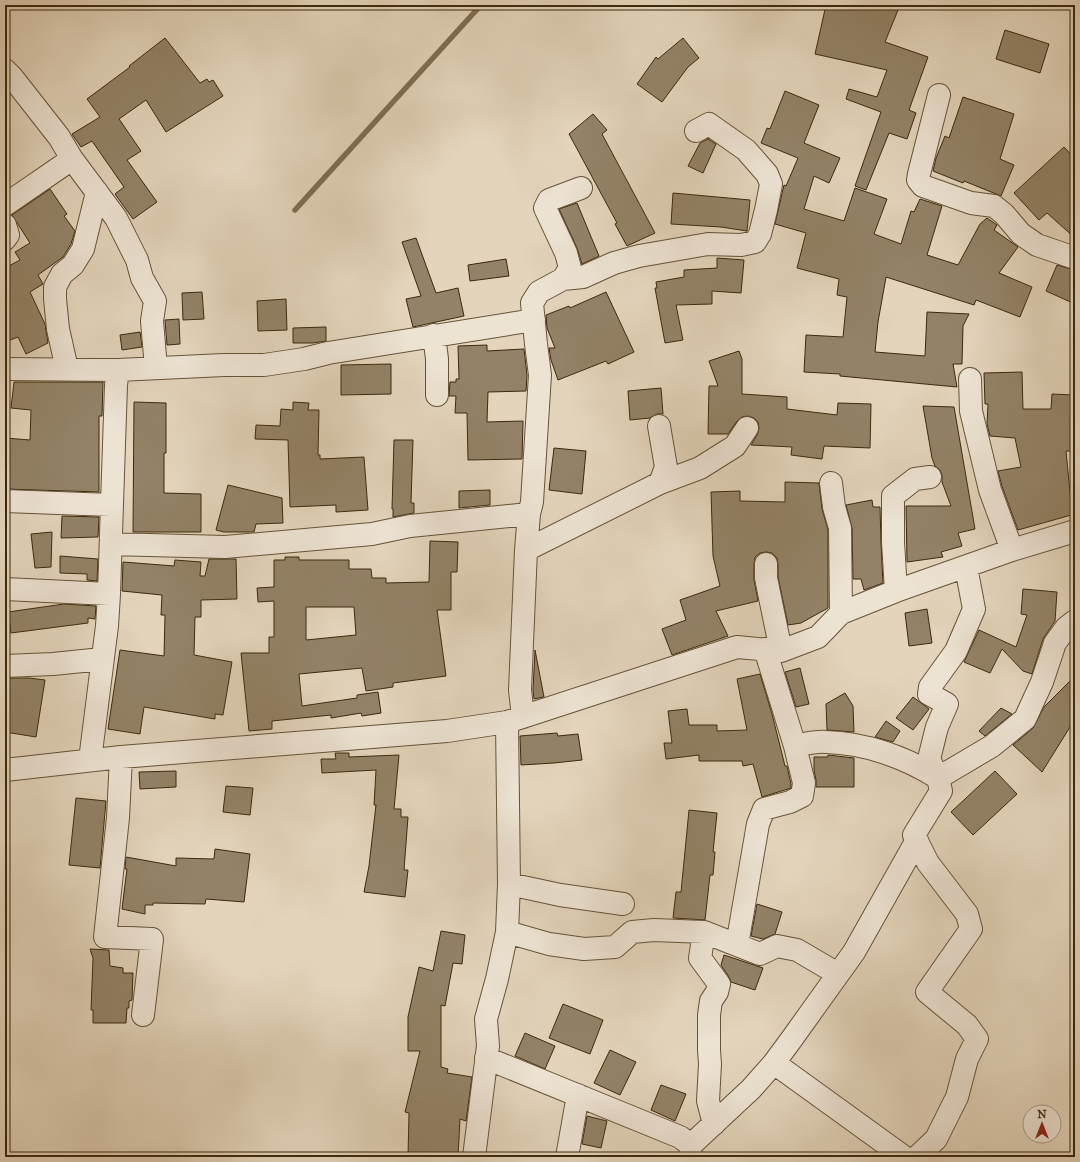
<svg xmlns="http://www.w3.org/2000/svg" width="1080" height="1162" viewBox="0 0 1080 1162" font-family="'IM FELL Great Primer',serif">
<rect width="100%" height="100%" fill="#e3d4bb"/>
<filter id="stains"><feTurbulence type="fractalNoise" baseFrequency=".005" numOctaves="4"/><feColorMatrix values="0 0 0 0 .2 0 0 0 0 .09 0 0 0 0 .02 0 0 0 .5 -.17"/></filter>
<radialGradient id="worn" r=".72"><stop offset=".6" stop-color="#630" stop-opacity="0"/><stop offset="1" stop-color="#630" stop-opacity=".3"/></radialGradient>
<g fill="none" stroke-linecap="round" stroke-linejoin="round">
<path stroke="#7f6d52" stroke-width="5.5" d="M295 210 481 5"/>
</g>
<path fill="#938267" stroke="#3d290d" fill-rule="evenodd" d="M826 5H900L885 42 928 57 909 110 916 113 907 139 889 133 866 190 855 186 881 112 846 99 849 89 877 97 887 70 815 54Z
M1005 30 1049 44 1040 73 996 59Z
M165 38 200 83 207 79 209 82 213 80 223 96 166 132 146 100 119 119 141 151 127 160 157 202 133 219 115 194 124 187 92 141 81 147 72 134 100 117 87 99 130 67 129 66Z
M683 38 699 58 688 67 662 102 637 84 656 57 658 59Z
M785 91 819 105 804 143 840 158 829 183 814 176 804 209 844 221 855 188 887 199 874 234 901 244 911 211 914 212 920 199 942 206 927 255 958 265 980 224 987 218 997 225 994 230 1018 247 999 273 1032 287 1020 317 976 300 974 305 886 277 878 322 875 352 925 356 927 312 969 314 963 326 962 364H953L957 387 840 376V374L804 372 806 335 843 337 847 297 837 295 839 279 797 268 806 233 775 224 784 185 786 186 798 158 761 143 767 128 770 129Z
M963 97 1014 114 1000 159 1014 165 1001 196 964 181 963 183 933 171 936 158 945 136 949 138Z
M593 114 607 130 602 134 655 233 627 246 615 224 617 223 569 134Z
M708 139 716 144 703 173 688 166 700 143Z
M1064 147 1075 159V238L1047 213 1039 220 1014 193Z
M50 189 67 214 64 216 75 231 71 244 63 257 38 275 43 284 30 292 45 324 48 343 26 354 18 337 5 342V268L20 260 15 252 30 243 12 215Z
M673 193 750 200 747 231 721 227 671 224Z
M577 203 599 256 582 264 577 248 559 209Z
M416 238 436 293 458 288 464 316 413 327 406 299 421 296 402 242Z
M717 258 744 260 741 293 712 291V304L676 305 683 340 665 343 655 288H657L656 282 684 277V270L717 268Z
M506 259 509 276 470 281 468 265Z
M1057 265 1075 270V304L1046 291Z
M202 292 204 319 183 320 182 293Z
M606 292 634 352 608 364 606 361 558 380 551 360 549 348H555L547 328 546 315 569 306 570 308Z
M286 299 287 330 258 331 257 301Z
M179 319 180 344 167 345 165 320Z
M326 327V341L313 343H293V328Z
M140 332 142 347 122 350 120 335Z
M487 345V351L524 349 527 375 526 391 488 392 487 422 523 421 522 459 468 460 467 413H455L456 396H449L450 382H456V379H459L458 346Z
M739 351 742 359V394L787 397V409L837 415 838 403 871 404 870 448 824 446 822 459 791 455 792 447 751 445 757 435 759 428 758 422 754 418 748 416 742 417 737 421 728 434H708L709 386H718L709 361Z
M391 364V394L341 395V365Z
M1022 372 1023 409H1051L1052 394 1074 395 1073 409H1075V434L1074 451H1066L1070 492 1075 508V514L1018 530 1002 486 998 471 1021 467 1015 438 990 436 987 424 988 404H985L984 373Z
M14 382H103L102 416H99V492L5 489V438L30 440 31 410 11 408Z
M661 388 663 414H657L650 418 630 420 628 391Z
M134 402 166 403V453H164V493L201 494V532H133Z
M293 402 309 403 308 410H319L318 455H320V459L364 457 368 510 336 512V505L290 507 288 440 255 439 256 425 280 426 281 409 293 410Z
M923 406 954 407 975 529 958 533 962 546 941 552 943 557 907 562 906 506H951L942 482V475L940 470 935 466 932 458Z
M394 440H413L411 503H414V513L393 517V509H392Z
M554 448 586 451 582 494 549 490Z
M785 482 819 483 822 509 828 530V608L801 623 788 625 778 577V564L777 558 772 553 766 552 760 553 755 557 754 564V580L758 601 716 611 728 636 672 655 662 629 686 620 680 600 720 586 713 556 711 492 740 491V501L785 502Z
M228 485 282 498 283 523 256 524 254 532H224L216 530Z
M490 490V505L459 508V491Z
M872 500 873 507H880L881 543 883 583 864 590 861 579H853L852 528 846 505Z
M62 516 99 517 98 537 61 538Z
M52 532 51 567 35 568 31 534Z
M430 541 458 542 457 572H451V610H437L446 676 393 683V687L366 691 362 668 299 674 302 706 357 698V695L378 692 381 713 362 716 361 713 331 718V715L272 721V729L249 731 241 653H269V637H274V601L258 602 257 588 274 587V560H285V557H299V560H349V569H371L372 578H386V583L429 582ZM306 607H354L356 635 306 640Z
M60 556 98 559 97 581 87 580V574L60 573Z
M209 559H236L237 599 201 600V617H195L194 655 232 662 223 715 215 714V719L144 707 140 734 108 729 120 650 164 656 165 615H161L162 595 122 591 123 562 174 566 175 560 201 562 200 576H205Z
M1023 589 1057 592 1055 621 1043 639 1032 674 1023 671 1002 649 990 673 964 662 979 630 1016 647 1027 615 1021 614Z
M64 604 96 606 95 619 88 618V623L11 633 8 612Z
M927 609 932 643 909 646 905 613Z
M535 650 544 697 534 699 533 690Z
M800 668 809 704 796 707 785 672Z
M760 674 772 714 785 766H787L791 784V788L762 797 753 764 743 766 742 761H699V755L666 759 664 743H672L668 711 687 709 689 725H717V731L747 730 737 679Z
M1075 676V719L1042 772 1013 745 1033 728 1044 707Z
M5 678H29L45 680 36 737 5 732Z
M845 693 853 706 854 732 827 730 826 704Z
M913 697 929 709 913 730 896 718Z
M1001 708 1012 714 985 736 979 731Z
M886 721 900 731 893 742 875 737Z
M557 733 558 736 578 734 582 760 554 763 521 765 520 736Z
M335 753H349V757L399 755 394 809H401V817H408L404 870H408L405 897 364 892 369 866 376 805H374L376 770 322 773 321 759H336Z
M828 755 854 758V787H816V780L814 770V757H828Z
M176 771V787L140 789 139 772Z
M995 771 1017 794 973 835 951 812Z
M226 786 253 788 250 815 223 812Z
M76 798 106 801 100 868 69 865Z
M689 810 717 813 713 852H715L713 875H710L705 920 673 918 676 892H681Z
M215 849 250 854 244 902 206 899 205 904 153 903V905H145V914L122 909 127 869H125L126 857 176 866V858L214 859Z
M757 904 782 912 775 934 763 939 751 936Z
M441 931 465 935 462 964 453 963 445 1006 441 1005V1067L448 1069 447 1073 472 1077 466 1121 460 1119 458 1157H408L409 1113 405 1112 420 1051H408V1017L419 967 433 971Z
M90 949 109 950 110 966 123 968V973H133L132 1000 129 1001V1008H127L126 1023H93V1010H91L93 958Z
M724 955 763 968 755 990 731 982 729 977 721 965Z
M563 1004 603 1020 590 1054 549 1038Z
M525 1033 555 1046 545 1069 515 1056Z
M610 1050 636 1062 620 1095 594 1083Z
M661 1085 686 1094 675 1121 651 1110Z
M587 1116 607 1121 601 1148 582 1144Z"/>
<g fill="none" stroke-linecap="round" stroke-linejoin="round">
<defs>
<path id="minor" d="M5 70 12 77 59 137 72 159 5 205
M939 95 919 174 918 180 923 186 971 203 994 206 1004 214 1021 234 1037 245 1075 258
M72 159 116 218 137 260 142 278 155 301 152 321 156 368
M5 225 8 235 5 239
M563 279 583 277 614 263 639 256 708 244 741 245 755 242 760 234 766 210 771 184 767 174 746 150 709 124 696 131
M434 335 437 359V395
M5 369 118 370
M67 369 58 329 55 299V287L62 274 73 265 83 249 97 192
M970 379 971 411 990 490 1012 550
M660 483 700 468 735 446 747 428
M831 483 834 507 840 528 841 613
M5 501 111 505
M111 544 225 547 372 534 410 526 529 514
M526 550 660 483 666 467 659 426
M766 564V578L781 651
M5 589 109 594
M896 591 893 542V496L915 479 930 477
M5 666 53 664 102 659
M523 717 520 690 526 550 529 514 532 502 540 375 536 344 532 303 539 292 563 279 570 268 566 253 545 208 549 200 581 188
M795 746C805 744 816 741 826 742 865 743 905 757 938 778
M121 757 118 818 105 937 152 939 143 1015
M90 760 107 626 109 594 116 385 118 370 224 365H264L304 359 328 353 534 320
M5 770 121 757 447 731 507 722 737 647 781 651 818 637 841 613 896 591 1012 550 1075 531
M938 778 992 746 1025 719 1042 682 1055 643 1066 628 1075 621
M509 884 560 895 623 904
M507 932 549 944 584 949 615 947 632 932 654 930 704 932 760 954 777 946 797 950 838 974
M704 932 700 958 719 984 717 992 711 1001 709 1015V1050L710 1064 708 1101 714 1124
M737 945 758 824 764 809 790 802 802 796 804 783 795 746 765 649
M486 1058 680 1137 691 1145
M774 1063 904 1157
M474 1157 488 1046 486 1019 497 979 507 932 509 884 507 722
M567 1157 578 1095
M690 1157 691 1145 751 1089 774 1063 791 1040 854 952 917 840
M917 1157 936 1139 957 1097 967 1059 977 1039 967 1025 927 992 971 929 967 914 928 863 914 835 941 791 938 778 929 759 937 727 947 704 929 694 930 687 956 651 974 609 966 567"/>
</defs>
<use href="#minor" stroke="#665438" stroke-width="24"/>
<use href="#minor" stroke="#ede3d3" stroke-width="22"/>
</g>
<rect width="1080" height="1162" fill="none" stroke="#e3d4bb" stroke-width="20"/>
<rect x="6" y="6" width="1068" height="1150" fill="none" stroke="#3d290d" stroke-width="2"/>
<rect x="10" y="10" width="1060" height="1142" fill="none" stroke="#3d290d"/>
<g transform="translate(1042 1124)"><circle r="19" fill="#ede3d3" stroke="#a79984"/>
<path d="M0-3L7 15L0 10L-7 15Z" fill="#8f2418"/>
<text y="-6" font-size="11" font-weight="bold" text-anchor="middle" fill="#3d290d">N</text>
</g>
<rect width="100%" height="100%" filter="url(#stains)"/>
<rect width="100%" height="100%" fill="url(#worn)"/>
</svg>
